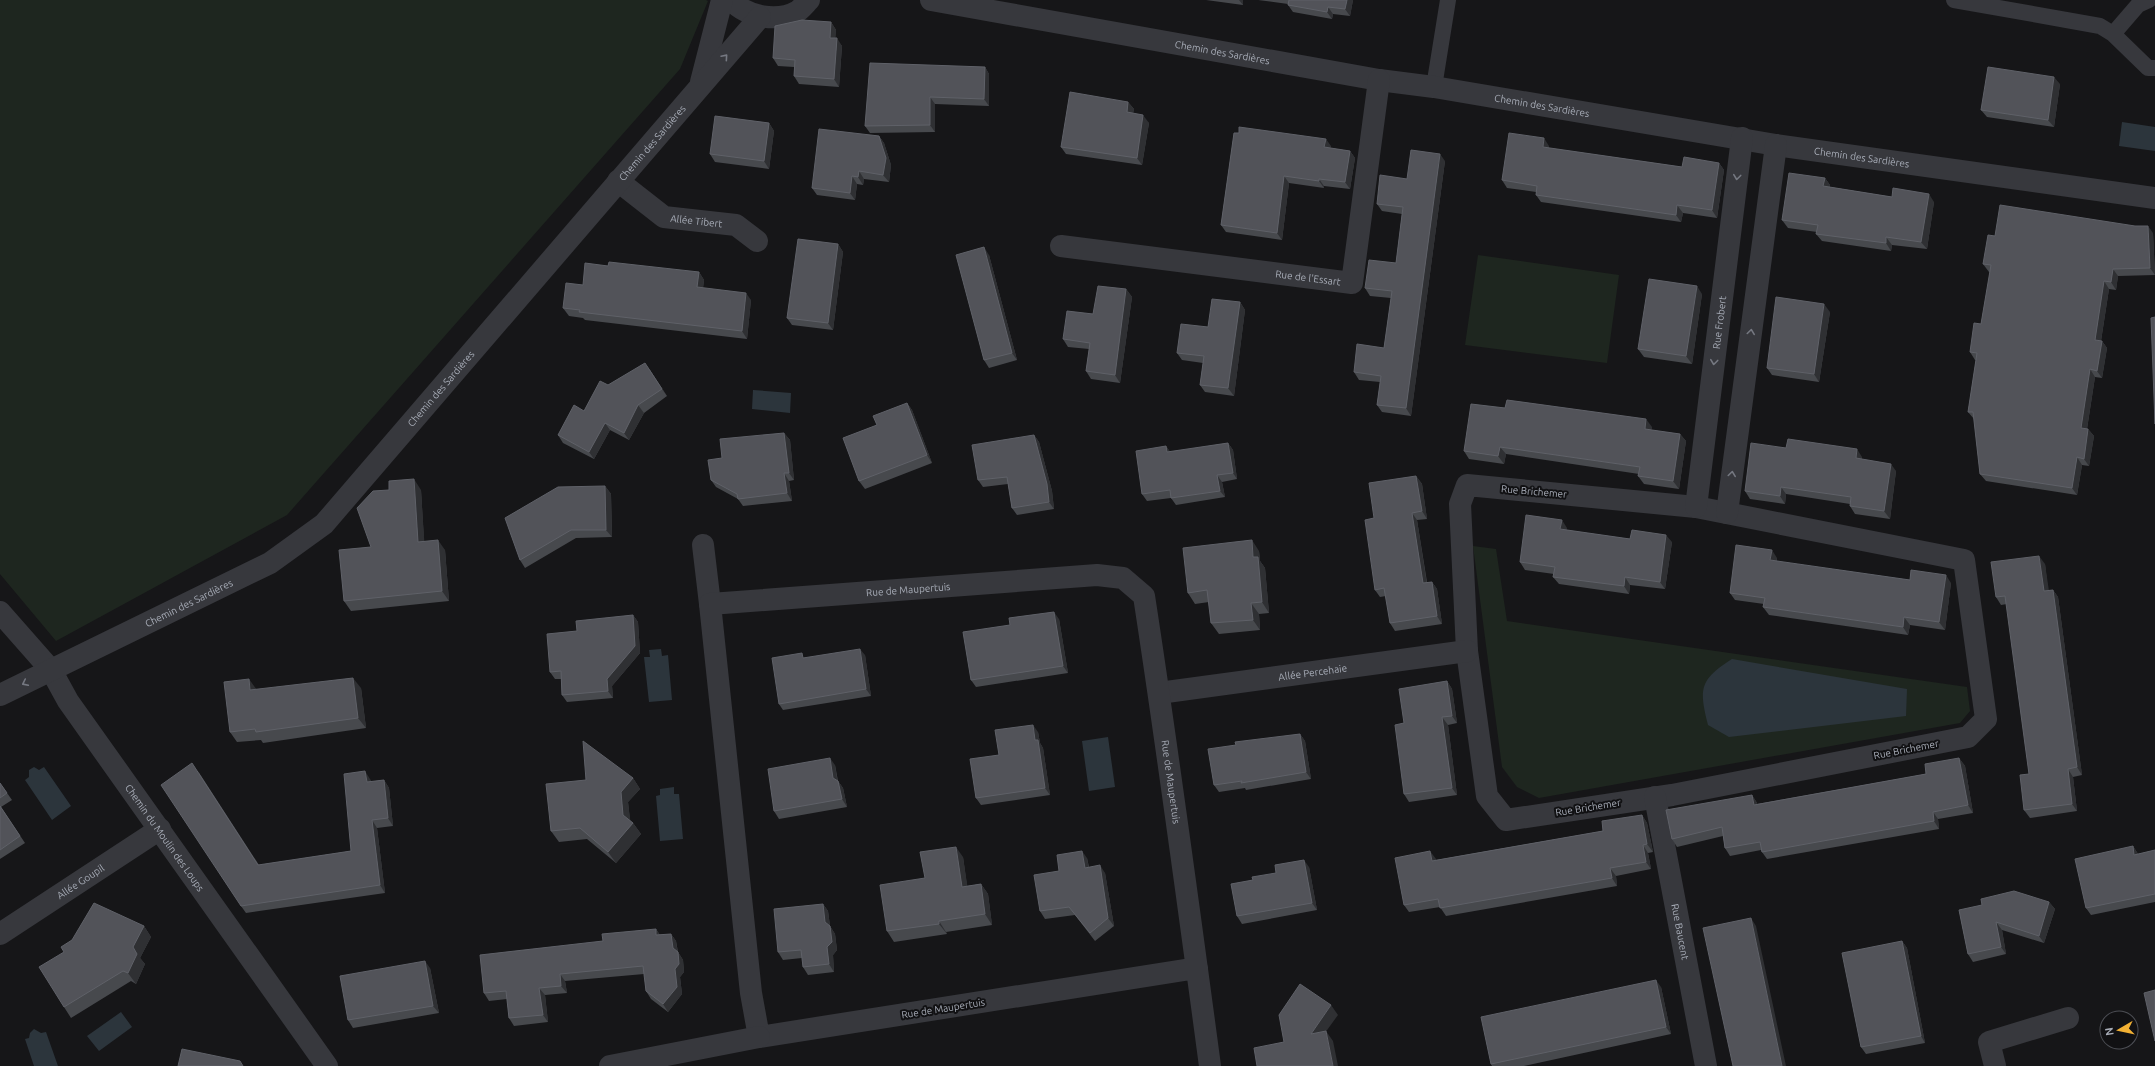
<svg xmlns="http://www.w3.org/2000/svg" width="2155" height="1066" viewBox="0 0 2155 1066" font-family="Ubuntu,sans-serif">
<rect width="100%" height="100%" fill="#161618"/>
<path fill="#1e261f" d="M0 0H706L708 1 680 69 287 515 56 641 0 574Z
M1478 255 1619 275 1607 363 1465 345Z
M1473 546 1496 549 1507 621 1967 687 1970 711 1960 723 1539 798 1517 787 1502 767Z"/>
<path fill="#2c353c" d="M2122 122 2155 127V151L2119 146Z
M753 390 791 393 790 413 752 409Z
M661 649 662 656 668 655 672 700 649 702 644 657H650L649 650Z
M1732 659 1907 689 1906 716 1729 737 1708 725C1699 689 1699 680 1732 659Z
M1108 737 1115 787 1089 791 1082 741Z
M34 767 39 770 44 767 71 806 52 820 25 780 29 777V770Z
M674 787V794H679L683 839 660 841 656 796 660 795V789Z
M121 1012 132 1027 99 1051 87 1036Z
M34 1029 41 1033 46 1032 58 1066H34L25 1039 29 1038 30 1033Z"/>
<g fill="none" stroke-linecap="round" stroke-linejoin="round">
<path stroke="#37383d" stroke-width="16" d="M1954 0 2100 26 2113 34 2148 68H2155
M2113 34 2138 5 2149 0
M1434 87 1448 0"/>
<g stroke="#37383d" stroke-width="22">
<path d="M731 0C747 17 777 23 798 11 802 8 806 3 809 0"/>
<path id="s1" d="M931 0 1379 80 1434 87 1776 145 2155 198"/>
<path d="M701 82 722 0"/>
<path id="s2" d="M618 181 664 217 736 225 757 241"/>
<path id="s3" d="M1061 246 1352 283 1379 80"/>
<path d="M1467 485 1696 507 1964 560 1986 719 1968 737 1672 795 1506 820 1487 796 1467 651 1460 504Z"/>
<path id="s4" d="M1696 507 1742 138"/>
<path d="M1727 513 1776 145"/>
<path d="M703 545 710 604"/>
<path id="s5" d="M0 612 51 670 68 701 327 1066"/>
<path id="s6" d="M1159 693 1467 651"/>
<path id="s7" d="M0 695 270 563 324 524 760 17"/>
<path id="s8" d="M1655 797 1706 1066"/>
<path id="s9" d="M0 934 160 829"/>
<path id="s10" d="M1197 968 759 1037 751 993 710 604 1097 575 1123 578 1144 596C1168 752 1189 909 1210 1066"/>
<path d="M610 1066 759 1037"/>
<path d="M1995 1066 1989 1042 2068 1018"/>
</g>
</g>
<path fill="#47494d" d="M1206 0H1243V5Z
M1258 0H1353L1350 16 1333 14 1332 19 1293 12 1288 5V4Z
M831 22 836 30 835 38 842 46 839 87 799 84 794 76V67L778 66 773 58Z
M985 67 989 74V106L935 104V132L870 133 865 126Z
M2060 84 2054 127 1987 117 1981 110Z
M1128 102 1134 109 1133 113 1149 123 1142 165 1066 154 1061 147Z
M769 123 774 131 769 169 715 162 710 154Z
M1234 133 1331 146 1330 148 1350 151 1355 158 1350 189 1324 186V188L1289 183 1282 240 1226 232 1221 225Z
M879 136 884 143 891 165 889 182 864 179 863 185 857 184 855 200 817 195 812 188Z
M1549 146V148L1682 167 1719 163 1724 170 1717 218 1683 213 1681 222 1541 202 1536 195V192L1507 188 1502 180Z
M1445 161 1411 416 1382 412 1377 405 1380 382 1359 380 1354 372 1384 348 1391 298 1370 296 1365 288 1396 263 1402 214 1382 211 1377 204 1407 179Z
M1825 178 1830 185V187L1892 197 1934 202 1927 249 1892 245 1891 251 1822 241 1816 234 1817 232 1788 228 1782 220Z
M2153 233 2155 275 2118 276 2116 290 2109 289 2101 341H2102L2107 348 2102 378 2095 377 2087 429H2088L2094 436 2089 466 2082 465 2077 495 1986 481 1980 474 1974 419 1968 412 1976 360H1975L1970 352 1981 324 1990 272H1989L1983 264 1995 236Z
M838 244 843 252 833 330 792 325 787 318Z
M989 255 1017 360 989 368 984 360Z
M608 266 699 272 704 280 703 288 751 300 747 339 585 320 583 318 569 316 563 308Z
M1126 289 1132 297 1120 383 1091 379 1086 371 1089 349 1068 347 1063 339 1093 314Z
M1702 294 1692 364 1644 357 1638 349Z
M1240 302 1245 310 1234 396 1205 392 1200 385 1203 363 1182 360 1177 353 1208 327Z
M1830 312 1819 382 1772 375 1767 368Z
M650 370 667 396 644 413 629 440 610 430 594 459 563 443 558 435 584 411 608 385Z
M907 403 912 410 932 463 865 489 859 481 877 425Z
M1652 427 1651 430 1680 434 1686 441 1679 489 1644 484 1638 476 1639 474 1506 454 1504 464 1469 459 1464 451Z
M784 433 790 440 794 480 789 481 792 501 743 506 738 499 716 487 711 480Z
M1034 435 1039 442 1052 491 1054 509 1017 515 1012 508 1008 484 983 487 978 480Z
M1228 443 1233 450 1237 479 1222 482 1225 497 1176 505 1171 498 1147 501 1142 494 1166 446 1170 452Z
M1786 448 1862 457V459L1896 471 1890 519 1855 514 1850 506V504L1786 494 1785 504 1750 499 1745 491Z
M1416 476 1422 484 1427 519 1417 520 1427 582H1432L1437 589 1442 624 1395 631 1390 623 1386 596 1380 597 1375 590 1374 518Z
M605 486 611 494 612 537 576 538 525 568 520 560Z
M421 490 424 541 445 550 449 601 351 611 344 601 371 547Z
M1567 528 1566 530 1630 539 1672 542 1665 589 1630 585 1629 594 1559 584 1553 577 1554 574 1525 570 1520 562Z
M1259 551 1260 561 1265 568 1269 613 1259 614 1260 630 1219 634 1211 623 1209 602 1195 604 1188 593Z
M1777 558V561L1910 580 1951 583 1945 630 1910 625 1908 635 1769 615 1763 607 1764 604 1735 600 1730 593Z
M2045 564 2048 590H2053L2058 597 2082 775 2073 777 2077 811 2030 818 2024 810 2029 774 2007 604 2001 605 1996 597Z
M633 615 638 622 640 653 612 686 613 698 567 702 562 695 561 679H555L550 672 577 631Z
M1059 619 1068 673 976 687 971 680 1010 625Z
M865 655 871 696 783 710 779 704Z
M1447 681 1452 689 1457 723 1448 725 1457 795 1409 802 1404 794V723Z
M361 688 366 728 263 743 261 740 237 742 230 732 256 689Z
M1038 732 1040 743 1043 748 1050 795 981 805 976 798 999 755Z
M1300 734 1305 741 1311 779 1246 790 1245 788 1219 792 1214 785 1236 745Z
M1959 758 1965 766 1973 813 1938 819 1939 829 1767 859 1762 852 1761 850 1730 856 1725 848 1723 836 1677 847 1672 839 1752 795 1757 803V804L1926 774Z
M835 765 838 781 843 788 847 807 779 819 774 811Z
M198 771 259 865 351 851 370 779 371 782 384 780 389 788 393 826 377 828 385 893 246 913 241 906Z
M633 778 640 789 628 802 630 821 633 823 641 834 616 863 587 839 559 842 551 831Z
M0 783 12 800 1 807 25 843 0 859Z
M1642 815 1647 823 1653 852 1648 853 1651 869 1616 876 1617 886 1446 916 1440 907 1409 912 1404 905 1436 859V860L1603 831Z
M2133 846 2138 854 2155 850V902L2091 915 2086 908Z
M963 857 967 886 981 884 988 894 992 925 946 932 947 934 894 942 887 931 925 878Z
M1087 858 1089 867 1105 873 1114 926 1095 941 1075 915 1045 919 1040 911 1059 871Z
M1309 867 1317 910 1242 924 1237 916 1253 880Z
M2049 902 2055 909 2044 943 2002 930 2006 954 1973 962 1968 954 1959 910Z
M823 904 828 911 830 926 835 934 837 950 833 955 834 972 808 975 803 967 802 958 783 960 778 952Z
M144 926 151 937 140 958 145 964 136 984 131 981 71 1018 64 1007Z
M656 929 660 935 671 934 676 941 678 952 683 960 684 972 680 977 682 994 668 1012 651 999 646 991 644 974 565 981 567 993 545 995 548 1022 514 1026 509 1018 507 999 489 1001 484 993 603 941Z
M1902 941 1907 948 1925 1043 1866 1054 1861 1047Z
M430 968 439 1013 353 1028 348 1020Z
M1661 987 1671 1034 1524 1066H1492L1491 1064Z"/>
<path fill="#2f3033" d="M1239 0H1243V5Z
M1347 0H1353L1350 16 1345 9Z
M1328 7 1333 14 1332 19 1327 12Z
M831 22 836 30 835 46 830 38Z
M837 38 842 46 839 87 834 79Z
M985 67 989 74V106L984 99Z
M2054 77 2060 84 2054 127 2048 120Z
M930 97 935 104V132L930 125Z
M1128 102 1134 109 1132 120 1127 112Z
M1143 115 1149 123 1142 165 1137 158Z
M769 123 774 131 769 169 764 161Z
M879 136 884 143 891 165 889 182 883 175Z
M1544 138 1549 146 1548 155 1543 147Z
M1326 139 1331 146 1329 154 1324 147Z
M1350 151 1355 158 1350 189 1345 182Z
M1440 154 1445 161 1411 416 1406 408Z
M1719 163 1724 170 1717 218 1712 210Z
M859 171 864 179 863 185 858 177Z
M852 176 857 184 855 200 850 193Z
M1284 176 1289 183 1282 240 1277 233Z
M1825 178 1830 185 1828 194 1823 186Z
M1319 179 1324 186V188L1319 181Z
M1929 194 1934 202 1927 249 1921 242Z
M1677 205 1683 213 1681 222 1676 215Z
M2148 226 2153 233 2155 275 2150 268Z
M1886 237 1892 245 1891 251 1886 243Z
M838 244 843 252 833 330 828 323Z
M984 247 989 255 1017 360 1012 353Z
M2113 269 2118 276 2116 290 2111 282Z
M699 272 704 280 702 295 697 287Z
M2104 281 2109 289 2100 347 2095 340Z
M1697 286 1702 294 1692 364 1686 356Z
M1126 289 1132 297 1120 383 1115 375Z
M746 293 751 300 747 339 742 331Z
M1240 302 1245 310 1234 396 1228 388Z
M1824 304 1830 312 1819 382 1814 374Z
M2102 341 2107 348 2102 378 2097 371Z
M645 363 650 370 667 396 662 389Z
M2090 369 2095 377 2086 435 2081 428Z
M907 403 912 410 932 463 927 455Z
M638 405 644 413 629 440 624 433Z
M1646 419 1652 427 1650 436 1645 429Z
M605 423 610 430 594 459 589 452Z
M2088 429 2094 436 2089 466 2084 459Z
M784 433 790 440 794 480 789 473Z
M1680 434 1686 441 1679 489 1673 481Z
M1034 435 1039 442 1052 491 1054 509 1049 502Z
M1228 443 1233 450 1237 479 1233 473Z
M1166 446 1171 453 1167 452Z
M1500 447 1506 454 1504 464 1498 456Z
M1857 449 1862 457 1861 466 1856 458Z
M2077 457 2082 465 2077 495 2072 488Z
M1891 464 1896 471 1890 519 1884 511Z
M784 473 789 481 792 501 787 493Z
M1217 475 1222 482 1225 497 1220 491Z
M1416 476 1422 484 1427 519 1422 511Z
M414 479 421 490 425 552 418 542Z
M605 486 611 494 612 537 606 530Z
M1781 487 1786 494 1785 504 1780 496Z
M1412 513 1417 520 1428 591 1423 583Z
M1562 520 1567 528 1565 537 1560 529Z
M1666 535 1672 542 1665 589 1660 582Z
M438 540 445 550 449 601 442 591Z
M1252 540 1259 551 1260 561 1265 568 1269 613 1262 602 1253 557Z
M1772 550 1777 558 1776 567 1770 560Z
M2039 556 2045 564 2050 598 2044 591Z
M1946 575 1951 583 1945 630 1939 622Z
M1625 577 1630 585 1629 594 1624 586Z
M1432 582 1437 589 1442 624 1437 616Z
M2053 590 2058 597 2082 775 2077 767Z
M1251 603 1259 614 1260 630 1253 620Z
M1054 612 1059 619 1068 673 1063 666Z
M633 615 638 622 640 653 612 686 613 698 608 691 607 679Z
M1904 617 1910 625 1908 635 1903 627Z
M860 649 865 655 871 696 866 689Z
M353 678 361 688 366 728 358 718Z
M249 679 257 690H250Z
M1447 681 1452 689 1457 723 1452 716Z
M1442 717 1448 725 1457 795 1452 788Z
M1033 725 1038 732 1040 743 1043 748 1050 795 1045 788 1035 740Z
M1300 734 1305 741 1311 779 1306 772Z
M830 758 835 765 838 785 833 778Z
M1959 758 1965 766 1973 813 1968 805Z
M2068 769 2073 777 2077 811 2072 804Z
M365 771 370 779 372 790 367 782Z
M633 778 640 789 628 802 631 826 623 815 621 792Z
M384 780 389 788 393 826 388 818Z
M838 781 843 788 847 807 842 799Z
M1752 795 1757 803 1759 812 1754 805Z
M1933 812 1938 819 1939 829 1934 821Z
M1642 815 1647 823 1653 852 1647 844Z
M372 820 377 828 385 893 380 885Z
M633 823 641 834 616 863 608 852Z
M1643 845 1648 853 1651 869 1646 862Z
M2133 846 2138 854 2134 855Z
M956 847 963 857 969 897 962 887Z
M1082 851 1087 858 1090 875 1085 868Z
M1430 851 1436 859 1438 868 1432 861Z
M1304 860 1309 867 1317 910 1312 903Z
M1100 865 1105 873 1114 926 1108 918Z
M1610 868 1616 876 1617 886 1612 878Z
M981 884 988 894 992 925 985 914Z
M2049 902 2055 909 2044 943 2039 936Z
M823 904 828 911 830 926 835 934 837 950 833 955 834 972 829 964Z
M1751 918 1756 926 1786 1066H1782Z
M939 921 946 932 947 934 939 924Z
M1996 922 2002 930 2006 954 2001 947Z
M144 926 151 937 140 958 145 964 136 984 128 973 133 947Z
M656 929 661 937 656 935Z
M671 934 676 941 678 955 673 948Z
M1902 941 1907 948 1925 1043 1921 1036Z
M678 952 683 960 684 972 680 977 682 994 668 1012 663 1004Z
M425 961 430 968 439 1013 433 1006Z
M560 974 565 981 567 993 561 986Z
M1656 980 1661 987 1671 1034 1666 1027Z
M539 988 545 995 548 1022 543 1015Z
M1331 1005 1338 1015 1317 1044 1311 1034Z
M1326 1031 1333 1041 1338 1066H1333Z"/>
<path fill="#525359" stroke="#5f6168" d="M1289 0H1347L1345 9 1328 7 1327 12 1288 5Z
M802 20 831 22 830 38H837L834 79 794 76 795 60 773 58 775 26Z
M870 63 985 67 984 99 930 97V125L865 126Z
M1988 67 2054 77 2048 120 1981 110Z
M1070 92 1128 102 1127 112 1143 115 1137 158 1061 147Z
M715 116 769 123 764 161 710 154Z
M1239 127 1326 139 1324 147 1350 151 1345 182 1319 179V181L1284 176 1277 233 1221 225 1234 133H1239Z
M819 129 879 136 886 158 883 175 859 171 858 177 852 176 850 193 812 188Z
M1509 133 1544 138 1543 147 1682 167 1684 157 1719 163 1712 210 1677 205 1676 215 1536 195 1537 186 1502 180Z
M1411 150 1440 154 1406 408 1377 405 1381 376 1354 372 1357 344 1384 348 1392 291 1365 288 1369 260 1396 263 1403 207 1377 204 1380 175 1407 179Z
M1789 173 1825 178 1823 186 1892 197 1893 188 1929 194 1921 242 1886 237V243L1816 234 1818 225 1782 220Z
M2000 205 2135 226H2148L2150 268 2113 269 2111 282 2104 281 2095 340 2102 341 2097 371 2090 369 2081 428 2088 429 2084 459 2077 457 2072 488 1980 474 1973 412H1968L1977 353 1970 352 1974 323 1981 324 1991 265 1983 264 1988 235 1995 236Z
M798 239 838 244 828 323 787 318Z
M984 247 1012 353 984 360 956 255Z
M609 262 699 272 697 287 746 293 742 331 579 312 580 310 563 308 566 283 583 285 585 263 608 266Z
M1649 279 1697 286 1686 356 1638 349Z
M1098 286 1126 289 1115 375 1086 371 1090 343 1063 339 1067 311 1093 314Z
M1776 297 1824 304 1814 374 1767 368Z
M1212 299 1240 302 1228 388 1200 385 1204 356 1177 353 1181 324 1208 327Z
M2155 317V424L2151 318Z
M645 363 662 389 638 405 624 433 605 423 589 452 558 435 574 405 584 411 600 381 608 385Z
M1507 400 1646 419 1645 429 1680 434 1673 481 1638 476 1640 467 1500 447 1498 456 1464 451 1471 404 1505 408Z
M907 403 927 455 859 481 843 438 877 425 873 416Z
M784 433 789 473H784L787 493 738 499 737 494 711 480 708 460 722 458 720 439Z
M1034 435 1047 484 1049 502 1012 508 1007 477 978 480 972 445Z
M1788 439 1857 449 1856 458 1891 464 1884 511 1850 506 1851 497 1781 487 1780 496 1745 491 1751 443 1786 448Z
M1228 443 1233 473 1217 475 1220 491 1171 498 1170 490 1142 494 1136 451 1166 446 1167 452Z
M1416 476 1422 511 1412 513 1423 583 1432 582 1437 616 1390 623 1384 588 1375 590 1365 520 1374 518 1369 483Z
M414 479 418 542 438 540 442 591 344 601 339 550 371 547 357 508 373 491 389 490V481Z
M605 486 606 530H571L520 560 505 518 558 487Z
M1526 515 1562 520 1560 529 1630 539 1632 530 1666 535 1660 582 1625 577 1624 586 1553 577 1555 567 1520 562Z
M1252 540 1253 557H1258L1262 602 1251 603 1253 620 1211 623 1207 590 1188 593 1183 548Z
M1736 545 1772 550 1770 560 1910 580 1911 570 1946 575 1939 622 1904 617 1903 627 1763 607 1765 598 1730 593Z
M2039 556 2044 591 2053 590 2077 767 2068 769 2072 804 2024 810 2020 775 2029 774 2005 596 1996 597 1991 562Z
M1054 612 1063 666 971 680 963 632 1010 625 1009 618Z
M633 615 635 646 607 679 608 691 562 695 561 671 550 672 547 634 577 631 576 621Z
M860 649 866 689 779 704 772 658 802 653 803 658Z
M353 678 358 718 256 732 255 729 230 732 224 682 249 679 250 690Z
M1447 681 1452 716 1442 717 1452 788 1404 794 1395 725 1404 723 1399 689Z
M1033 725 1035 740H1038L1045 788 976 798 970 759 999 755 995 730Z
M1300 734 1306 772 1241 783 1242 781 1214 785 1208 749 1236 745 1235 742Z
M583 741 633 778 621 792 623 815 633 823 608 852 580 828 551 831 546 784 586 780Z
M830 758 833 778 838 781 842 799 774 811 768 769Z
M1959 758 1968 805 1933 812 1934 821 1762 852 1760 842 1725 848 1722 827 1672 839 1666 810 1752 795 1754 805 1926 774 1925 764Z
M192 763 258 865 351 851 344 774 365 771 367 782 384 780 388 818 372 820 380 885 241 906 161 785Z
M0 783 7 793 0 798Z
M0 806 20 836 0 850Z
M1642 815 1647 844 1643 845 1646 862 1610 868 1612 878 1440 908 1438 899 1404 905 1395 858 1430 851 1432 861 1603 831 1602 821Z
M2133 846 2134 855 2155 850V894L2086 908 2075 859Z
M956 847 962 887 981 884 985 914 939 921V924L887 931 880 885 925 878 920 852Z
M1082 851 1085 868 1100 865 1108 918 1090 933 1069 907 1040 911 1034 875 1059 871 1057 855Z
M1304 860 1312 903 1237 916 1231 884 1253 880 1252 877 1276 873 1275 865Z
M2014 891 2049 902 2039 936 1996 922 2001 947 1968 954 1959 910 1982 905 1981 899Z
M94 903 144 926 133 947 137 954 128 973 123 971 64 1007 39 967 64 952 61 947 72 940Z
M823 904 825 922 830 926 832 942 827 947 829 964 803 967 801 950 778 952 774 909Z
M1751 918 1782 1066H1733L1703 928Z
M656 929V935L671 934 673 948 678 952 679 964 675 969 677 987 663 1004 646 991 643 966 560 974 561 986 539 988 543 1015 509 1018 506 991 484 993 480 955 603 941 602 934Z
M1902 941 1921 1036 1861 1047 1842 953Z
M425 961 433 1006 348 1020 340 976Z
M1656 980 1666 1027 1491 1064 1481 1017Z
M1300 984 1331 1005 1311 1034 1326 1031 1333 1066H1257L1254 1048 1284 1042 1279 1015Z
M2155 990V1041L2144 993Z
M182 1049 240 1061 243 1066H178Z"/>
<defs><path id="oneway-chevron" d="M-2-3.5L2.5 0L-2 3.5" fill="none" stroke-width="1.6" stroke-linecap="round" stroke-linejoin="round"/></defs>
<g stroke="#757881">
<use href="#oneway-chevron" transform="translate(725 57) rotate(-49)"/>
<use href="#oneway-chevron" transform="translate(1737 177) rotate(97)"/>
<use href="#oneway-chevron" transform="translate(1751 332) rotate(-82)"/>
<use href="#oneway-chevron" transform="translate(1714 362) rotate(97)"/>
<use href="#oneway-chevron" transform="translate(1732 474) rotate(-82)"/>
<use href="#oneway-chevron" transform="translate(25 683) rotate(154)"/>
</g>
<g text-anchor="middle" stroke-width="4" stroke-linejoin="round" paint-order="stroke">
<g font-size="10" fill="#a8adb8" stroke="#111113">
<text dy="4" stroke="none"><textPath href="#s1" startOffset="296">Chemin des Sardières</textPath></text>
<text dy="4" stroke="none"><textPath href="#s1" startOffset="620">Chemin des Sardières</textPath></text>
<text dy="4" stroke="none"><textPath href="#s7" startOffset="870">Chemin des Sardières</textPath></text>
<text dy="4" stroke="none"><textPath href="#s1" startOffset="944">Chemin des Sardières</textPath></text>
<text dy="4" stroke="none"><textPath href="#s2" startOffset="91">Allée Tibert</textPath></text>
<text dy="4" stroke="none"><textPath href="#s3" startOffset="249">Rue de l'Essart</textPath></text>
<text dy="4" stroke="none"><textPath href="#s4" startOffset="186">Rue Frobert</textPath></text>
<text dy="4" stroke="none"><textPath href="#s7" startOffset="546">Chemin des Sardières</textPath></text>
<text transform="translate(1534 491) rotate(5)" y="4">Rue Brichemer</text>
<text dy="4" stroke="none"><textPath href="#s10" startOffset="1078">Rue de Maupertuis</textPath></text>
<text dy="4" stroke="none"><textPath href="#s7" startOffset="210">Chemin des Sardières</textPath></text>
<text dy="4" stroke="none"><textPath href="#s6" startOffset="155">Allée Percehaie</textPath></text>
<text transform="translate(1906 749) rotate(-11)" y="4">Rue Brichemer</text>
<text dy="4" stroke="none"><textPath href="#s10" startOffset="1509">Rue de Maupertuis</textPath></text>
<text transform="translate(1588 807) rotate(-9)" y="4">Rue Brichemer</text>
<text dy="4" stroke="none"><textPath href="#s5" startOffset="280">Chemin du Moulin des Loups</textPath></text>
<text dy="4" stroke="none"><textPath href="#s9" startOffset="96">Allée Goupil</textPath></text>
<text dy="4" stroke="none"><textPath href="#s8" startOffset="137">Rue Baucent</textPath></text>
<text transform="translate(943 1008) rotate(-9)" y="4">Rue de Maupertuis</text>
</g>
</g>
<g transform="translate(2119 1030) rotate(261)"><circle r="19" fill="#111113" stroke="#4d4f55"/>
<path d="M0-3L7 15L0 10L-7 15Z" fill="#f2b134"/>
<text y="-6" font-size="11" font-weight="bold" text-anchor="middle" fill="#a8adb8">N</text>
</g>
</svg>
